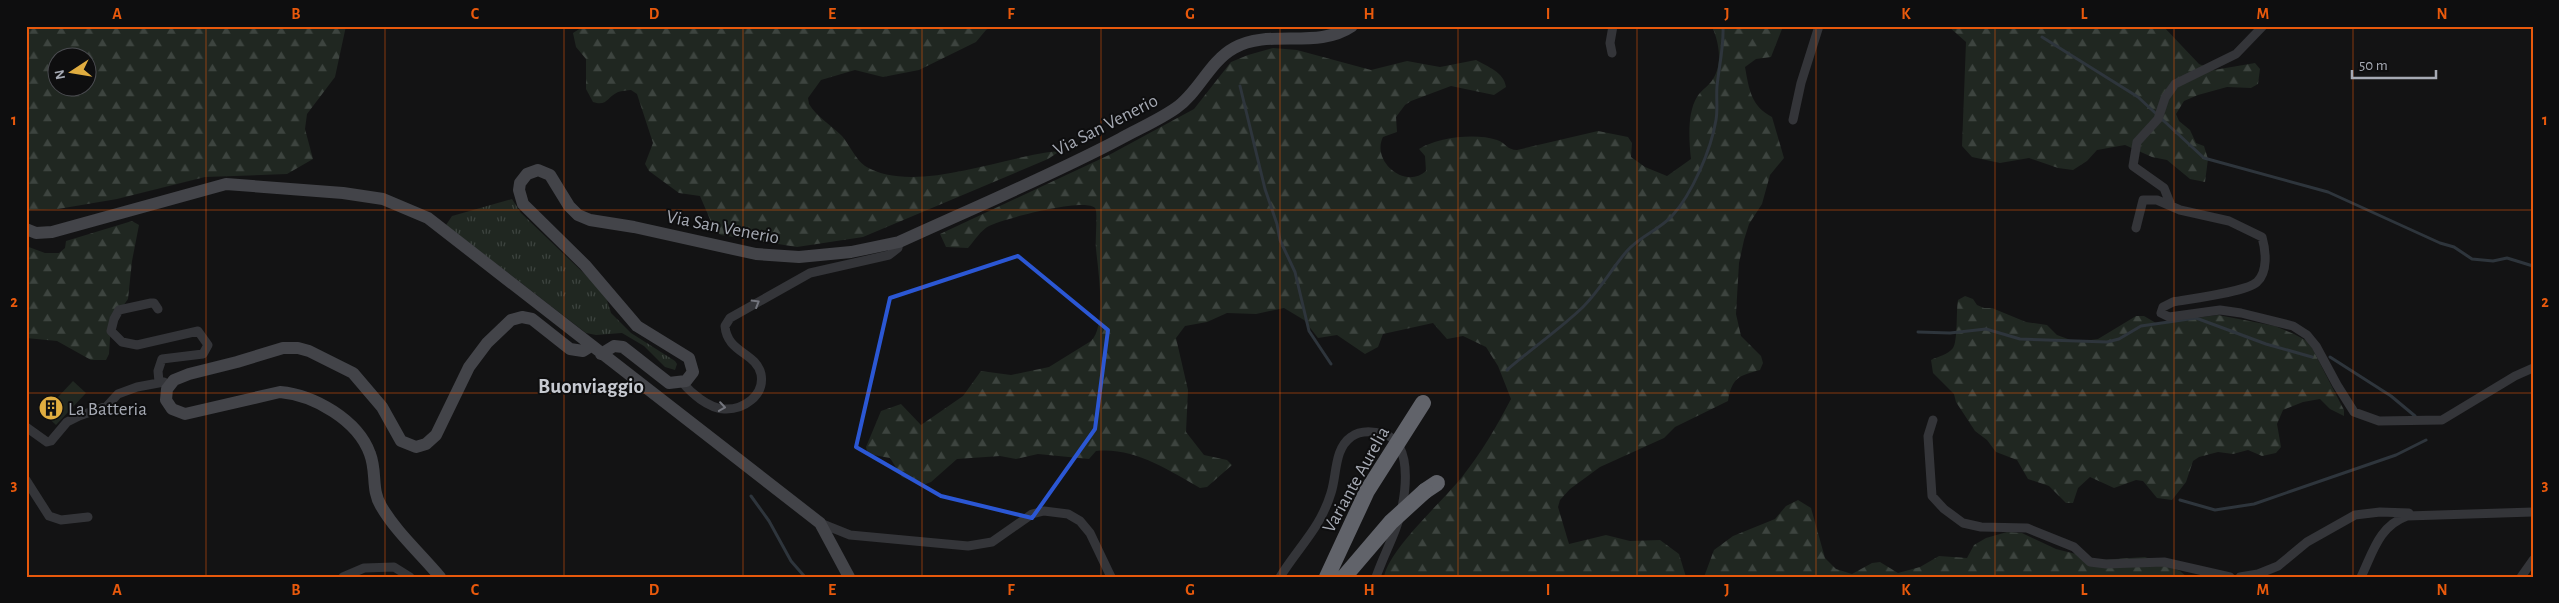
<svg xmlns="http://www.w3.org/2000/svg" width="2559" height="603" viewBox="0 0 2559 603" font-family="'Alegreya Sans',sans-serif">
<defs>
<pattern id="grass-tufts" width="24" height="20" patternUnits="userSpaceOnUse" patternTransform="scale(1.25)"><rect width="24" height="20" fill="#202721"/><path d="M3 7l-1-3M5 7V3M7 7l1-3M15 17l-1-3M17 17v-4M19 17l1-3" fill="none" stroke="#3d443f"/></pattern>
<pattern id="forest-firs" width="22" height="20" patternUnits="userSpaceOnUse" patternTransform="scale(1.25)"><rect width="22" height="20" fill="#202721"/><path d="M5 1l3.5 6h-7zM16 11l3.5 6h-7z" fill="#3d443f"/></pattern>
</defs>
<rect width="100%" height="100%" fill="#131314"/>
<path fill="url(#grass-tufts)" d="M512 199 521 213 594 283 607 300 611 313 631 333 675 361 677 364 675 370 665 367 644 346 622 333 596 335 586 333 446 225 452 216Z"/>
<path fill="url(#forest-firs)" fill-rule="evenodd" d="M26 26H346L335 77 307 114 305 129 313 159 287 174 205 177 117 199 58 209 29 210 26 209ZM58 58H88V88H58Z
M584 26H993L986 30 976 42 919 70 883 77 855 70 821 80 808 98 809 104C817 117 831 125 842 136 849 144 856 160 865 166 914 196 1005 155 1060 151L1048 159 863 237 797 247 721 235 715 231 700 196 679 193 649 171 645 164 653 143 637 94 631 90C627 90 622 91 618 92 607 97 607 107 593 102L586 89V59L576 47 573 33Z
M1712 26H1788L1782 29 1771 57 1756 59 1745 67C1749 89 1751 106 1772 117L1784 158 1770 175 1762 204 1749 224 1744 240 1739 263 1736 314 1741 336 1761 356 1763 363 1760 370C1739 376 1732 377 1728 401L1675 427 1664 438 1600 467 1570 489 1560 500 1558 507 1569 544 1606 535 1630 541 1660 540 1679 554 1686 577H1384C1389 549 1443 501 1462 477 1481 453 1497 426 1511 399L1498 366 1486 347 1463 336 1447 339 1433 323 1383 334 1378 347 1365 354 1337 335 1318 338 1304 320 1284 308 1256 314 1227 313 1207 322 1185 326 1176 338 1188 390 1186 432 1204 455 1227 460 1232 465 1207 487 1200 488C1168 470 1134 447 1096 451L1089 459 1038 454 1016 459 1000 456 957 459 931 482 923 485 902 477 890 458 868 454 866 447 881 411 901 404 921 425 963 396 981 371 1011 375 1049 367 1091 341C1107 326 1098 270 1096 249 1095 241 1098 210 1095 208 1086 197 1002 219 989 226 981 230 974 241 968 248L946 247 940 234 1109 155 1194 109 1231 62 1248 55 1273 48 1297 50 1371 70 1407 61 1440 67 1476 60C1488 67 1504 72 1506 87L1494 95 1451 86 1411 101 1405 105 1396 117 1397 132 1383 137C1371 161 1405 190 1426 171L1425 156 1419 149C1438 137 1476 133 1497 140 1506 143 1507 150 1517 150L1598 131 1628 137 1632 143 1631 157 1645 167 1667 176 1691 159C1689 141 1687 113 1697 97 1701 90 1709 86 1713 79 1723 63 1719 43 1712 26Z
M1948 26H2163L2199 64 2214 70 2255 63 2260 69 2258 84 2251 88 2227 87 2198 95 2184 101 2176 114 2179 121 2190 130 2196 143 2204 146 2208 159 2205 182 2190 179 2167 160 2152 157 2125 145 2097 150 2087 161 2073 170 2058 168 2029 158 2000 163 1972 157 1962 146 1966 42Z
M132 221 139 225 132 261 128 299 111 323 109 354 106 360H91L57 341 26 338V246L45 253H59L65 248 66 241Z
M1965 296 1973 299 1977 305 1984 308H1992L2026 322 2047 325 2057 335 2076 342 2098 339 2136 316H2144L2156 323 2218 315 2275 326 2294 334 2309 342 2344 410V416L2330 409 2320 399 2303 402 2283 410 2277 424 2281 447 2276 453 2262 456 2248 450 2233 454 2218 452 2199 457 2193 461 2186 482 2172 500 2157 498 2143 481 2136 480 2114 488 2090 477 2078 488 2073 503H2066L2049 486 2028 479 2017 460 1996 452 1987 440 1975 431 1956 402 1954 394 1933 373 1931 360C1937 357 1949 354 1953 348 1958 341 1956 311 1958 300Z
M1798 500 1811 508 1825 558 1836 569 1852 574 1872 563 1880 562 1898 573 1920 567 1939 556 1967 558 1974 545 1986 538 2007 532 2022 533 2056 549 2100 560 2145 557 2180 571 2187 577H1704L1714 550 1733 536 1775 519 1786 506Z"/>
<path fill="#202721" d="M73 381 86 393 56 425 43 413Z"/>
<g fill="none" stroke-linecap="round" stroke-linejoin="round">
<path stroke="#2e353c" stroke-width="3" d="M2042 37 2138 97 2204 158 2328 192 2440 243 2454 247 2472 259 2493 261 2507 258 2533 266
M1240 86 1265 189 1277 224 1280 240 1295 272 1309 331 1331 364
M1918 332 1950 333 1986 329 2020 339 2107 342 2119 339 2141 326 2196 318 2266 344 2312 357
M2330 357 2391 396 2415 416
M1507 370C1532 348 1559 330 1583 307 1600 290 1612 268 1627 251 1640 236 1659 230 1672 216 1692 194 1711 150 1716 120 1718 109 1716 98 1717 86 1719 66 1724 47 1723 26
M751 496 769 521 791 561 805 577
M2180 500 2215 510 2254 504 2396 455 2426 440"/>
<path stroke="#343539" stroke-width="9" d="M1612 53 1610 43 1613 26
M1793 120 1801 83 1819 26
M2170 203 2164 188 2133 166 2137 142 2158 119 2165 98 2175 84 2236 54 2263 26
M2136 228 2143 200H2157L2180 210 2229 221 2262 237C2266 251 2268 272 2257 282 2247 292 2189 299 2173 302L2163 307 2161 313 2169 317 2220 310 2241 313 2293 326 2307 335 2316 346 2337 385 2354 412 2379 421 2442 420 2515 376 2533 368
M158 309 154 303H151L119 310 114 319 111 331 122 342 137 345 198 331 208 345 203 354 162 359 158 371 159 382
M682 382C691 393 708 408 724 409 743 410 765 396 761 374 756 352 727 353 725 326L730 318 810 273 889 255 898 248 899 242
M1933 420 1928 436 1932 496 1944 509 1963 523 1981 527 2027 528 2074 547 2090 562 2106 564 2164 562 2230 577
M26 427 47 442 51 441 67 422 79 416 107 406 118 394 137 387 164 382
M26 480 49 516 61 520 88 517
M820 523 850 535 968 546 992 542 1032 514 1044 511 1068 514 1080 521 1090 533 1111 577
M343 577 364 568 394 567 410 577
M1280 577C1299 546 1320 529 1331 493 1337 475 1334 449 1351 437 1360 430 1373 431 1384 434 1416 444 1405 505 1396 528 1390 544 1382 560 1376 577
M2240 577 2258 574 2278 566 2307 542 2355 515 2380 512 2409 513
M2361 577C2373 552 2379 526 2407 516L2533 512
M2521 577 2533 560"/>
<path stroke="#434449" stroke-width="12" d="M26 229 36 233 52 232 226 184 343 193 383 199 428 218 820 523 849 577
M601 354 614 346 623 347 669 383 686 381 693 372 689 358 637 326 585 265 523 204 519 190 520 183 527 174 538 170 550 175 569 206 578 215 590 220 634 227 756 254 799 257 851 252 899 242C973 208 1048 177 1120 139 1138 129 1159 120 1176 108 1199 92 1209 62 1234 48 1270 28 1317 50 1352 26
M440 577C421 554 396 532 381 506 371 490 377 472 370 454 358 420 314 395 280 392L185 414 172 409 166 400 167 389 174 380 189 374 237 362 283 348H298L309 351 353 373 382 407 401 441 416 447 426 444 436 435 469 367 487 343 511 320 522 317 532 319 570 349 583 351 591 346"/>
<path stroke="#61636a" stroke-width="16" d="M1425 491 1437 483"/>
<path stroke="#61636a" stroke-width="16" d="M1327 577 1367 491 1423 403
M1344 577 1391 522 1425 491"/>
</g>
<defs><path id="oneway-chevron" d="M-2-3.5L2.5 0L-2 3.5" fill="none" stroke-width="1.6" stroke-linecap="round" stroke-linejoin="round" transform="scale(1.25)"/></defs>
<g stroke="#73757d">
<use href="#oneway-chevron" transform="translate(756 303) rotate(-31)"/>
<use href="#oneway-chevron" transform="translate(722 407) rotate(8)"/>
</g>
<path fill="none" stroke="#2b57d4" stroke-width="4" stroke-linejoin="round" d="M1018 256 1108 330 1095 429 1032 518 941 496 856 447 890 298Z"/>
<path fill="none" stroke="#e8590c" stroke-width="1" stroke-opacity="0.55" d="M206 26V577M385 26V577M564 26V577M743 26V577M922 26V577M1101 26V577M1280 26V577M1458 26V577M1637 26V577M1816 26V577M1995 26V577M2174 26V577M2353 26V577M26 210H2533M26 393H2533"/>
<defs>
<symbol id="building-disc" viewBox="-11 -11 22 22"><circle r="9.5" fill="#e0ad40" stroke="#0e0e0f"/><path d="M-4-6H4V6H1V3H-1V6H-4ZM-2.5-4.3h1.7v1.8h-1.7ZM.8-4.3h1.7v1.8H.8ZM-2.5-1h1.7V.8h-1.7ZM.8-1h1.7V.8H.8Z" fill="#111"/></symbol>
</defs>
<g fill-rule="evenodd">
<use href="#building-disc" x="37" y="394" width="28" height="28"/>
</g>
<g text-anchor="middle" stroke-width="4" stroke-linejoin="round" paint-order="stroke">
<g font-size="19" fill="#a6aab4" stroke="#0e0e0f">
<text transform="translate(1105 124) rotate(-27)" y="7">Via San Venerio</text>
<text transform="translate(723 226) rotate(11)" y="7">Via San Venerio</text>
<text transform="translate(1355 479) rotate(-61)" y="7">Variante Aurelia</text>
</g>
<g font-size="19" fill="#a6aab4" stroke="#0e0e0f" text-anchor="start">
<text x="68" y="415">La Batteria</text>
</g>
<g font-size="21" font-weight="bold" fill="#c6c9d0" stroke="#0e0e0f">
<text x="591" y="393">Buonviaggio</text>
</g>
</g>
<rect width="2559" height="603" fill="none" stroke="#0e0e0f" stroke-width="55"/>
<g transform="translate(72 72) rotate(258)"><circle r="24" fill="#0e0e0f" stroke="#4b4c51"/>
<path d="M0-4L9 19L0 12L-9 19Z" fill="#e0ad40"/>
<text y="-8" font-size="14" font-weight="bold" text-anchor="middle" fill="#a6aab4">N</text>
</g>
<path d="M2352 70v8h84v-8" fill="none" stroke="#a6aab4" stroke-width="2.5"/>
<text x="2359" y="70" font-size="15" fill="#a6aab4" stroke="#0e0e0f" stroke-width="4" paint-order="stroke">50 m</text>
<rect x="28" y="28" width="2504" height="548" fill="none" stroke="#e8590c" stroke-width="2"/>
<g font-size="16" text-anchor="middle" font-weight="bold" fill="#e8590c">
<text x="117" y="19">A</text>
<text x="296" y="19">B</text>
<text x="475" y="19">C</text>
<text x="654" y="19">D</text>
<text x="832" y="19">E</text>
<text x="1011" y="19">F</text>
<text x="1190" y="19">G</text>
<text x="1369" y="19">H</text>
<text x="1548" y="19">I</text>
<text x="1727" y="19">J</text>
<text x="1906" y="19">K</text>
<text x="2084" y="19">L</text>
<text x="2263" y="19">M</text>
<text x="2442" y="19">N</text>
<text x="14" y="125">1</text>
<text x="2545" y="125">1</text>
<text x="14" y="307">2</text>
<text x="2545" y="307">2</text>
<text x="14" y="490">3</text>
<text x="2545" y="490">3</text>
<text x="117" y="595">A</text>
<text x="296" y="595">B</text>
<text x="475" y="595">C</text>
<text x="654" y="595">D</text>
<text x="832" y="595">E</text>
<text x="1011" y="595">F</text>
<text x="1190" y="595">G</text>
<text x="1369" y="595">H</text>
<text x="1548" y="595">I</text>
<text x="1727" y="595">J</text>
<text x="1906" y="595">K</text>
<text x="2084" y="595">L</text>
<text x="2263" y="595">M</text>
<text x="2442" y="595">N</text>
</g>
</svg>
